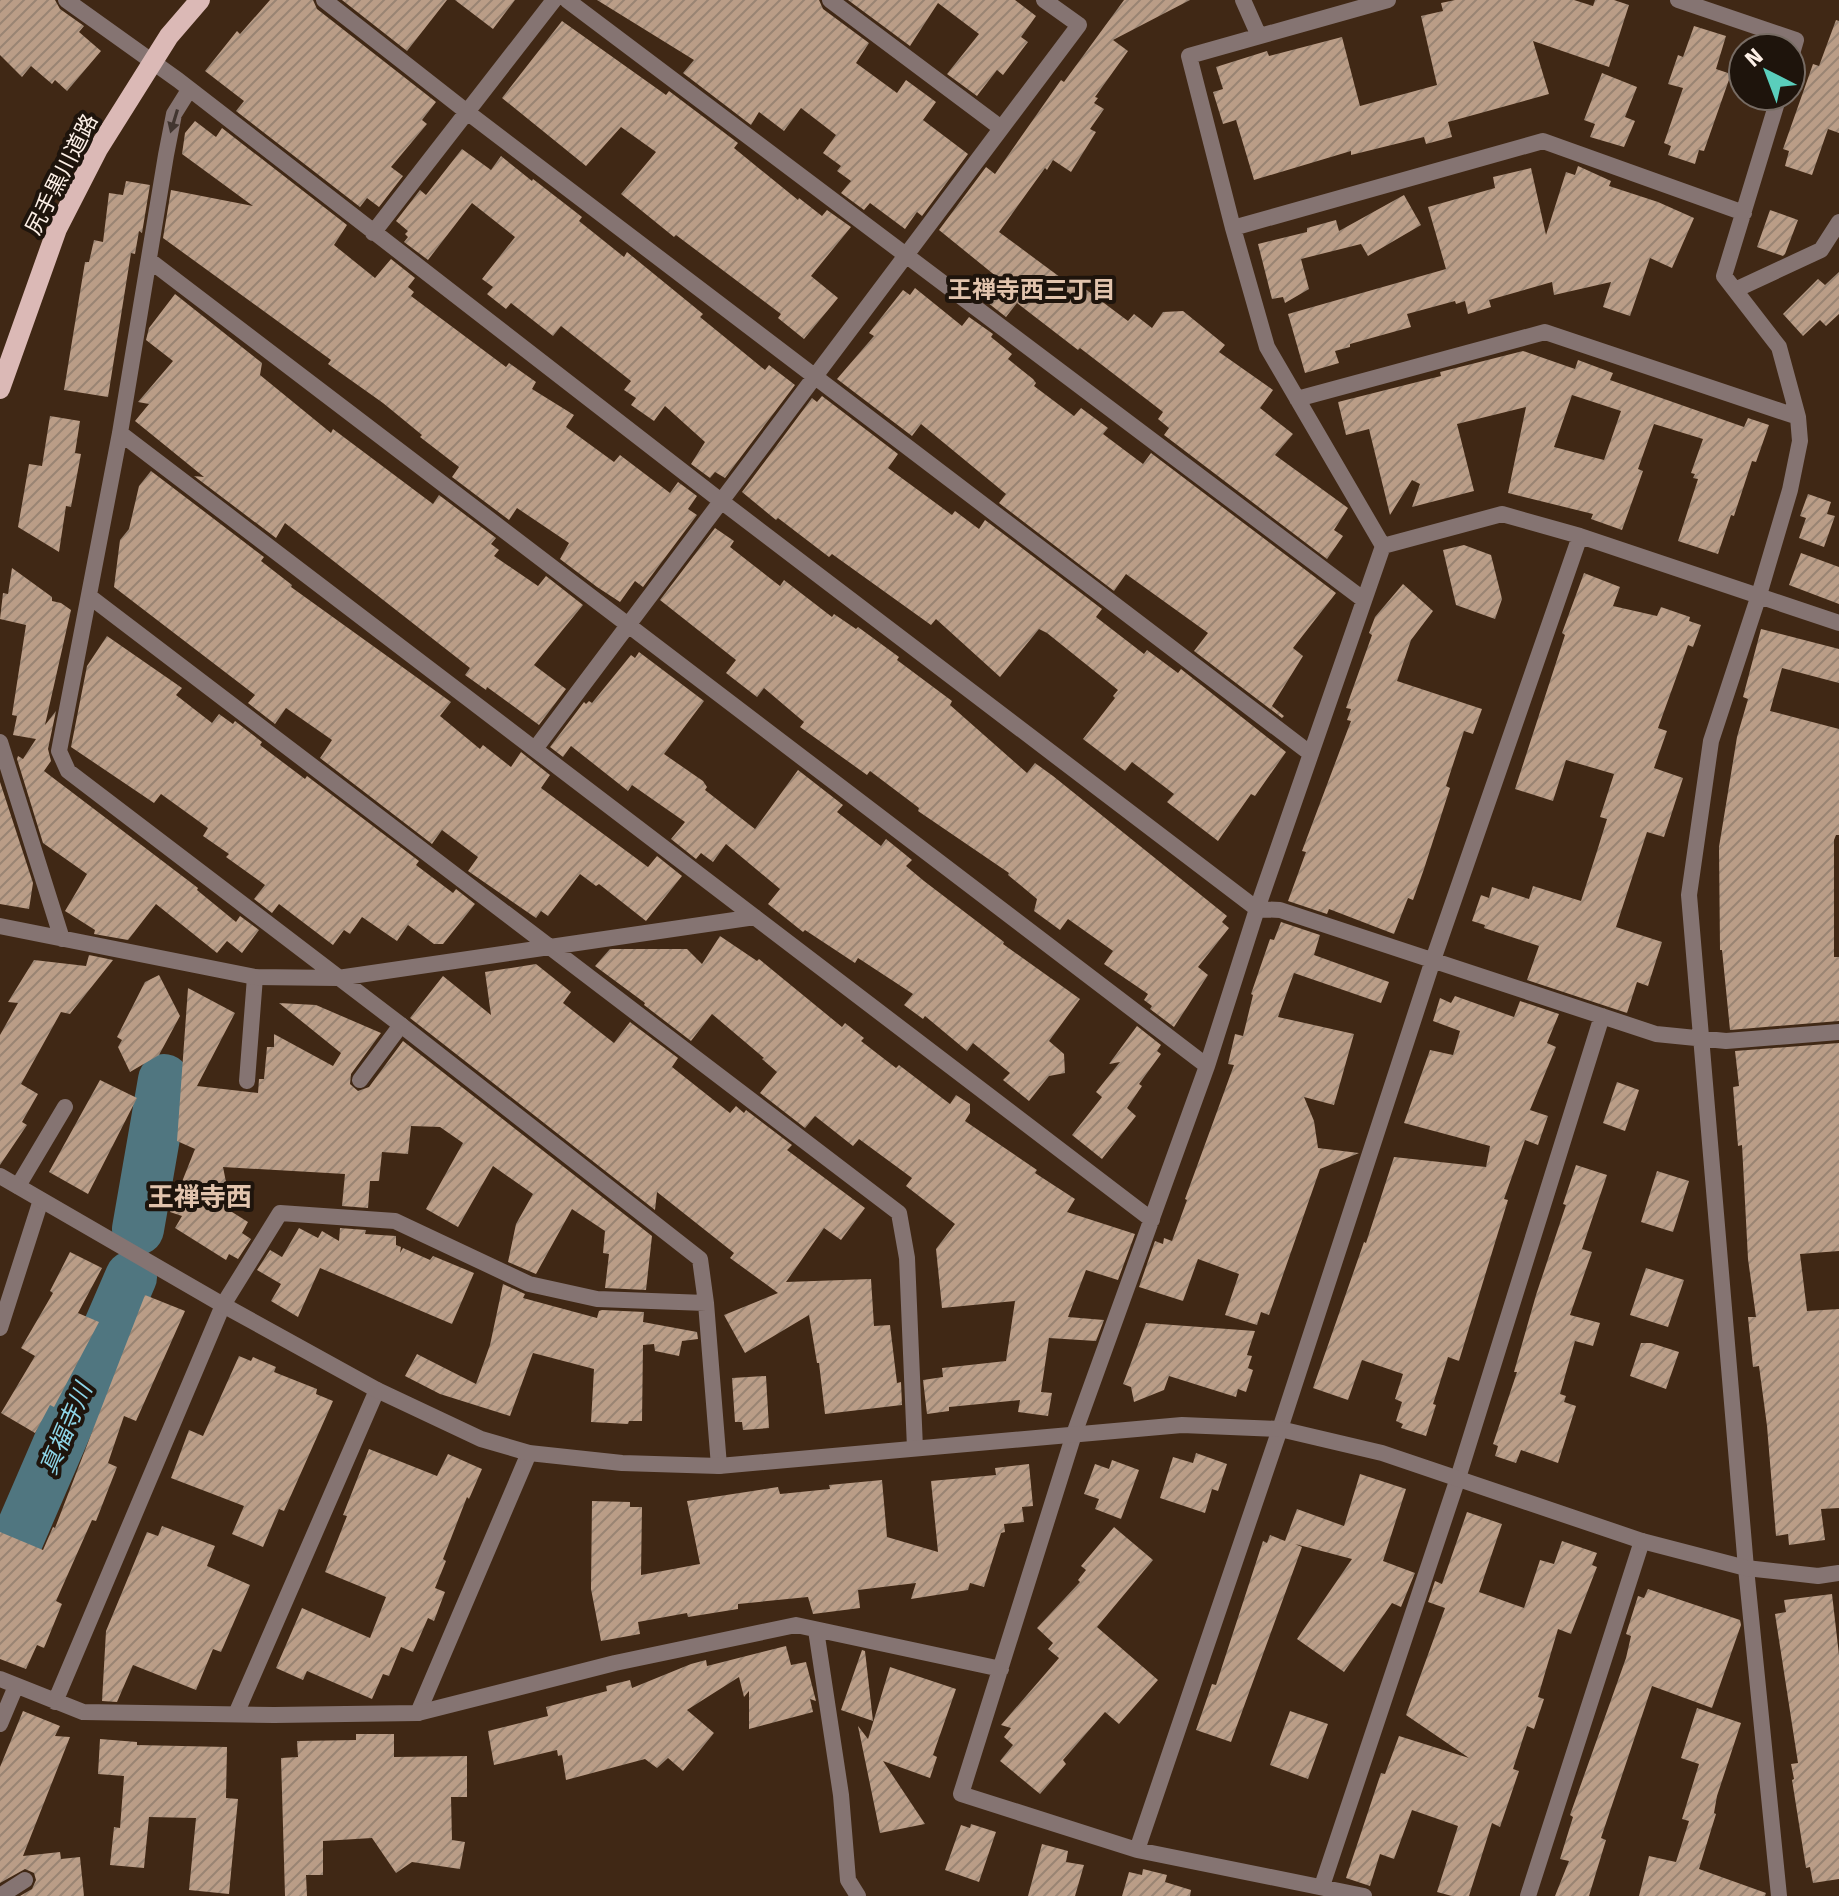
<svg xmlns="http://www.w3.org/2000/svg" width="1839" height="1896" viewBox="0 0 1839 1896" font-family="'Fira Sans','Noto Sans JP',sans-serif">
<defs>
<pattern id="building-hatch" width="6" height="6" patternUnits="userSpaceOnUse" patternTransform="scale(2)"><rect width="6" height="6" fill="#ba9d87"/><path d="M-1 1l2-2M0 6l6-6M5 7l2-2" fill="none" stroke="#998473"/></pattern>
</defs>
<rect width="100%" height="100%" fill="#402815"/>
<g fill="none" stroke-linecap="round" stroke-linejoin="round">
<path stroke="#507680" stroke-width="52" d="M138 1229 164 1080
M0 1580 131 1277"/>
</g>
<path fill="url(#building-hatch)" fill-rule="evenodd" d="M0 0H55L60 9 84 26 79 32 101 51 67 91 55 80 52 84 31 66 22 77 0 55Z
M270 0H313L317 9 436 102 422 120 427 124 391 167 403 176 379 207 367 198 360 207 236 111 244 101 205 71 237 31 240 34Z
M342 0H447L407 51Z
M455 0H515L493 29Z
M597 0H819L823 9 869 43 856 63 897 93 906 80 936 102 923 120 968 154 922 216 917 212 905 229 870 203 864 210 841 193 851 181 837 171 841 166 823 153 836 135 801 108 784 131 759 112 751 125 683 73 694 60Z
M848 0H1015L1036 16 1021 37 1028 42 1003 75 997 70 977 96 947 74 979 34 938 3 910 46Z
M1124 0H1190L1113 40 1128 51 1095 97 1098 98 1094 103 1104 109 1090 129 1096 132 1071 172 1053 160 1047 170 1045 168 999 232 1072 286 1076 282 1128 321 1134 314 1152 328 1163 312 1183 311 1225 345 1219 352 1273 390 1260 408 1293 434 1275 455 1348 508 1334 530 1343 536 1327 559 1164 435 1169 428 1158 419 1163 412 1080 348 1078 350 1017 303 1006 317 983 299 997 277 939 230 986 167 995 174 1061 80 1064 82Z
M1455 0H1574L1593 6 1595 0H1614L1629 5 1609 67 1533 41 1549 94 1448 122 1452 137 1426 144 1424 137 1351 155V151L1254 180 1236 120 1223 124 1213 92 1223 89 1216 67 1267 51 1269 56 1342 37 1360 106 1437 85 1421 16 1443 11 1441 3Z
M1836 20 1839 21V133L1828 129 1812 175 1785 166 1789 151 1783 149 1813 64 1819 66Z
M562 21 666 95 669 91 738 143 734 148 798 200 799 198 822 216 827 210 851 227 811 276 838 298 804 339 778 318 781 314 676 235 674 237 621 194 656 152 621 127 586 166 502 98Z
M1694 26 1726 36 1716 69 1731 74 1704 151 1699 150 1695 164 1668 155 1671 146 1664 143 1683 88 1668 84 1678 55 1683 57Z
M1602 73 1637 87 1625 117 1635 121 1624 147 1590 137 1595 124 1584 120Z
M195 121 216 137 222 128 347 225 334 245 375 278 391 259 415 278 408 287 414 292 411 296 506 367 509 363 536 382 532 389 574 415 566 427 614 462 620 455 670 493 678 482 697 496 688 509 697 515 643 587 635 581 620 602 597 587 560 559 569 543 517 508 509 520 452 477 459 467 420 437 422 435 383 403 328 364 331 360 163 238 171 190 253 206 182 154 185 133Z
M462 149 491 170 501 156 532 181 533 179 582 217 579 221 624 257 627 252 703 314 700 317 743 352 765 370 769 365 795 385 725 478 715 472 710 478 691 464 705 442 665 406 654 421 631 405 636 398 624 390 631 381 561 326 553 336 511 303 506 309 487 294 493 287 482 279 515 237 472 203 428 260 404 242 408 237 405 234 408 231 396 221 420 190 426 195Z
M1578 166 1611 181 1609 186 1658 202 1694 218 1672 268 1650 258 1630 316 1603 307 1611 282 1554 295 1552 282 1489 300 1491 307 1468 314 1465 301 1456 304 1455 301 1407 314 1411 327 1350 344V347L1335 351 1339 363 1305 373 1288 314 1446 269 1428 207 1495 188 1493 177 1531 168 1546 235 1566 172 1575 175Z
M126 181 150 185 142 233 139 231 135 254 131 253 108 397 64 390 85 262H89L94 240 103 242 109 193 123 195Z
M1404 195 1421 225 1368 256 1361 244 1301 259 1309 289 1285 303 1283 297 1272 299 1258 244 1307 232V228L1336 220 1339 231Z
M1770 210 1798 220 1785 254 1783 256 1757 247Z
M1839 272V314L1826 326 1820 320 1803 336 1783 314 1818 279 1825 285Z
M915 288 962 326 969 317 993 334 991 337 1012 354 1008 359 1033 379 1036 383 1034 386 1074 416 1081 408 1108 428 1103 434 1143 464 1151 453 1336 593 1293 648 1303 656 1272 706 1284 716 1282 718 1194 651 1208 633 1126 574 1114 591 999 503 1006 494 921 424 912 436 837 379 874 336 869 333 903 290 910 295Z
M175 294 262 363 260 375 331 433 333 429 433 504 439 495 496 538 491 544 499 550 494 556 538 586 546 576 583 605 534 665 566 689 539 725 487 687 486 690 465 675 470 668 285 523 276 538 194 476 204 477 135 421 149 404 138 402 173 361 146 340 149 328Z
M1523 351 1575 369 1578 360 1613 373 1610 380 1744 427 1748 418 1769 425 1756 462 1752 461 1734 516 1731 515 1718 554 1678 541 1698 479 1693 478 1695 474 1691 473 1703 439 1654 424 1638 469 1643 471 1622 530 1591 519 1593 514 1508 493 1526 407 1457 424 1474 491 1412 507 1420 484 1412 480 1390 515 1369 429 1346 435 1338 402 1441 376 1440 372ZM1572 395 1621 411 1604 460 1554 447Z
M822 396 898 454 888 468 952 515 955 511 979 529 985 520 1102 609 1096 617 1144 654 1147 650 1178 673 1181 669 1286 752 1255 796 1251 794 1218 841 1167 802 1174 794 1132 762 1125 771 1083 739 1115 698 1113 696 1118 690 1047 633 1039 629 1000 677 936 619 931 625 832 554 829 557 778 518 776 520 742 492 812 398 817 402Z
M50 416 80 421 75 453 81 454 71 507 66 506 59 552 18 527 29 464 42 466Z
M151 471 264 557 261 561 292 585 291 587 451 702 440 716 480 749 483 745 511 767 521 752 550 775 541 788 648 867 657 856 682 876 646 921 599 884 596 886 580 874 548 916 541 911 536 918 468 871 478 857 442 830 432 844 320 758 332 740 286 708 275 724 248 703 255 695 114 587 120 540 129 529 139 486Z
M1808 494 1831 502 1827 514 1835 516 1824 547 1799 538 1806 518 1800 516Z
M715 528 734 541 730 547 780 586 784 580 832 617 834 614 856 629 858 627 899 657 897 660 952 701 950 705 1027 773 1035 763 1053 776 1227 916 1222 922 1229 928 1198 967 1208 975 1174 1027 1150 1009 1152 1006 1144 1000 1148 994 1104 964 1113 951 1068 919 1060 930 1034 911 1037 899 1008 875 1009 873 918 811 919 808 870 771 867 775 800 727 804 722 764 688 757 697 726 673 736 660 660 600Z
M1464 545 1491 555 1502 599 1495 619 1456 605 1443 550Z
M1801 553 1839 567V604L1789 585Z
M12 568 52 597V601L61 603 71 610 45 725 56 711 48 749 51 761 44 771 198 888 197 890 236 922 240 916 259 930 242 953 227 941 217 953 156 904 128 940 94 934 95 930 65 911 87 874 43 843 17 759 18 756 23 759 36 739 13 735 17 716 12 715 26 625 0 619 3 593 8 594Z
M1584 573 1620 587 1613 606 1657 616 1661 607 1690 617 1689 621 1701 625 1693 647 1688 645 1658 728 1667 731 1654 768 1683 778 1664 837 1647 832 1616 927 1662 942 1648 986 1637 982 1627 1013 1527 980 1539 946 1484 928 1485 925 1472 921 1481 895 1489 898 1492 887 1529 899 1533 886 1581 901 1598 848 1607 819 1600 817 1614 774 1566 760 1553 801 1515 789 1565 635 1562 633Z
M1403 584 1433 611 1411 640 1397 681 1482 709 1473 734 1464 731 1446 786 1450 788 1424 869 1413 900 1408 898 1394 934 1329 909 1327 914 1288 901 1306 852 1302 851 1351 721 1347 720 1351 709 1346 708 1372 635 1369 633 1375 617Z
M1761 629 1839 649V683L1782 668 1770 711 1839 729V835H1836L1834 840V957H1839V1021L1730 1030 1722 950H1720L1719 847 1737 737 1748 699 1743 697Z
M107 636 182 688 176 695 212 723 219 714 233 724 235 721 262 742 260 745 305 779 307 776 419 861 416 865 453 893 456 889 475 904 443 944H434L408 925 397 941 362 917 350 934 344 930 333 945 279 904 272 913 254 899 265 885 226 857 229 854 203 836 208 828 161 794 154 803 71 747 87 666Z
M639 652 704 701 664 754 703 781 707 787 705 790 755 829 798 770 843 805 837 812 881 846 886 839 912 860 906 866 924 881 1004 942 1003 944 1080 999 1049 1041 1064 1054 1065 1073 1049 1076 1029 1101 1003 1080 1010 1073 973 1043 967 1051 925 1016 923 1019 904 1005 913 994 858 958 855 963 805 930 803 932 768 904 780 889 726 844 713 862 701 853 696 859 671 839 685 822 632 785 628 791 571 746 563 757 550 747 584 702 586 704 589 701 592 703 631 655 635 658Z
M0 782 33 883 29 909 0 904Z
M1281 922 1320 935 1314 955 1389 982 1381 1003 1294 973 1278 1017 1354 1034 1334 1105 1304 1097 1314 1121 1318 1148 1359 1153 1320 1169 1269 1315 1261 1312 1257 1325 1225 1315 1239 1274 1198 1259 1183 1301 1139 1287 1155 1241 1163 1244 1164 1238 1172 1241 1187 1200 1185 1199 1234 1065 1228 1064 1235 1034 1243 1036 1253 995 1251 994 1270 939 1274 940Z
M720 936 757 961 759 959 842 1027 845 1023 864 1038 861 1041 896 1068 899 1065 950 1104 956 1095 970 1104V1113L965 1121 1037 1170 1035 1173 1075 1199 1067 1212 1135 1234 1118 1280 1086 1270 1068 1317 1104 1320 1096 1341 1049 1338 1041 1392 1052 1393 1048 1416 1018 1412 1020 1400 949 1407V1411L927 1414 923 1380 943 1377 942 1368 1006 1361 1015 1301 942 1308 936 1249 955 1224 906 1186 912 1178 859 1139 853 1146 815 1116 805 1128 760 1093 777 1072 762 1059 764 1058 712 1014 691 1041 644 1005 645 1003 595 966 610 949H687L702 964Z
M89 955 113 960 70 1014 61 1012 21 1084 38 1094 22 1122 27 1125 0 1165V1035L18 1003 8 1002 34 960 86 966Z
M536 964 571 992 563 1003 614 1043 630 1022 678 1058 672 1067 730 1113 736 1106 744 1113 746 1110 792 1145 787 1150 865 1208 841 1240 824 1228 786 1282 871 1279 874 1326 890 1325 897 1383 901 1382 902 1405 825 1414 819 1363H817L809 1315 745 1353 724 1315 778 1293 730 1258 734 1253 657 1192 655 1210 410 1018 443 976 491 1015 485 972Z
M159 975 180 1016 159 1055 130 1072 118 1047 122 1040 117 1037 145 982Z
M188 988 235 1013 197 1086 258 1093 259 1079H264L267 1047H274V1034L333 1066 341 1053 279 1003 316 1005 381 1033 351 1074 350 1084 358 1091 369 1087 403 1041 652 1236 646 1290 605 1288 609 1254 603 1253 605 1231 572 1209 536 1274 508 1262 516 1224 533 1194 493 1166 458 1227 426 1209 463 1143 440 1127 411 1126 408 1154 382 1152 379 1181H370L368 1208 342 1206 345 1174 223 1167 232 1212 248 1222 242 1233 251 1239 238 1259 229 1254 226 1260 175 1228 182 1216 170 1212 195 1149 177 1141Z
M1455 996 1514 1017 1520 1001 1559 1014 1547 1043 1556 1047 1530 1110 1548 1116 1538 1145 1525 1140 1504 1199 1508 1200 1459 1361 1448 1357 1433 1404 1436 1405 1426 1436 1401 1428 1403 1424 1396 1421 1402 1402 1395 1399 1403 1374 1362 1360 1348 1400 1313 1388 1364 1242 1366 1243 1394 1157 1486 1167 1490 1146 1404 1123 1430 1050 1453 1055 1460 1031 1433 1021 1440 998 1451 1003Z
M1137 1026 1161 1045 1157 1051 1161 1054 1139 1084 1142 1086 1127 1108 1136 1116 1102 1159 1072 1135 1102 1097 1096 1092 1120 1062 1109 1064Z
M1839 1043V1251L1800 1254 1807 1311 1839 1309V1508L1821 1509 1825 1540 1789 1545 1788 1534 1776 1536 1767 1426 1759 1366 1753 1367 1748 1317H1756L1748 1259 1742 1145 1738 1146 1733 1087 1739 1086 1735 1051Z
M100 1080 137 1098 88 1194 49 1172Z
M1617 1082 1639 1090 1625 1131 1603 1123Z
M1576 1165 1607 1175 1582 1249 1592 1252 1570 1315 1600 1323 1593 1346 1575 1341 1560 1394 1566 1396 1564 1402 1576 1406 1558 1463 1521 1450 1516 1463 1495 1456 1498 1446 1493 1444 1517 1372H1514L1536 1295 1566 1205 1563 1204Z
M1657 1171 1689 1181 1673 1232 1641 1222Z
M299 1228 318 1238 322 1231 339 1241 340 1228 366 1230 365 1234 396 1236V1245L401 1247 400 1253 403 1248 430 1260 433 1256 474 1273 452 1324 320 1268 298 1317 271 1301 281 1284 257 1270 270 1250 282 1257Z
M70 1252 102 1268 78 1313 99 1322 54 1407 50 1405 35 1433 1 1413 35 1356 21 1348 53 1293 50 1291Z
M1646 1268 1684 1280 1668 1327 1630 1315Z
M503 1284 525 1294 523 1298 597 1318 599 1311 602 1310 644 1312 643 1322 697 1332 698 1339 682 1341 679 1356 655 1351 654 1344 643 1345 642 1421H629L628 1424 591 1422 594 1369 533 1353 510 1416 440 1394 405 1376 417 1354 476 1384 490 1345Z
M145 1295 185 1311 136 1421 124 1416 108 1463 117 1467 96 1521 92 1520 56 1601 62 1604 44 1648 37 1645 26 1669 0 1659V1532L43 1550 53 1527 55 1528Z
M1146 1323 1255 1331 1247 1355 1252 1356 1248 1368 1253 1370 1246 1392 1238 1389 1236 1397 1169 1376 1164 1390 1134 1402 1131 1387 1123 1384Z
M1641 1343H1651L1679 1352 1666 1389 1630 1376Z
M239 1356 251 1361 253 1357 276 1367 274 1372 317 1389 316 1394 333 1401 284 1511 279 1509 263 1547 232 1534 244 1506 171 1478 189 1430 203 1436Z
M766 1376 769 1428 743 1430 742 1422H735L732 1378Z
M369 1449 437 1476 448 1454 482 1469 469 1499 467 1497 443 1559 446 1561 435 1588 445 1592 434 1621 428 1618 413 1652 401 1647 389 1676 383 1674 372 1699 307 1671 303 1680 276 1668 302 1608 370 1638 386 1597 325 1572 347 1516 343 1515Z
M1196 1453 1227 1464 1218 1491 1212 1489 1205 1513 1160 1498 1173 1457 1193 1463Z
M1112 1460 1139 1470 1121 1519 1095 1509 1099 1499 1084 1494 1095 1464 1109 1469Z
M1029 1464 1033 1506 1022 1507 1024 1522 1004 1524 1005 1532 1001 1533 984 1587 970 1583 968 1590 911 1599 916 1583 858 1590 860 1608 813 1614 808 1597 738 1604V1609L688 1617 687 1613 638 1622 640 1634 601 1641 591 1589 592 1501 630 1502V1507H642L641 1575 700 1564 687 1501 778 1487 780 1494 830 1489 829 1485 882 1480 887 1537 938 1552 931 1481 996 1475 995 1468Z
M1360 1474 1406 1489 1383 1561 1415 1573 1401 1607 1392 1603 1344 1672 1297 1639 1352 1559 1295 1544 1302 1547 1231 1742 1196 1730 1212 1684 1216 1685 1263 1541 1267 1543 1270 1535 1285 1541 1297 1509 1344 1526Z
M1467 1512 1502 1524 1479 1592 1524 1608 1540 1560 1554 1564 1562 1541 1597 1553 1592 1565 1597 1567 1571 1634 1558 1629 1538 1697 1544 1699 1534 1729 1527 1726 1513 1769 1519 1771 1500 1827 1492 1823 1469 1896H1452L1437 1892 1458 1826 1412 1810 1394 1859 1380 1854 1370 1886 1346 1878 1381 1773 1385 1774 1399 1736 1469 1758 1406 1715 1445 1608 1428 1602 1435 1581 1442 1584Z
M162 1526 215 1546 207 1566 250 1585 221 1652 213 1649 196 1690 133 1665 117 1702 102 1701 106 1631 147 1532 158 1536Z
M1114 1527 1153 1560 1097 1627 1158 1680 1119 1724 1105 1712 1063 1760 1066 1764 1040 1794 1000 1761 1013 1745 1004 1737 1011 1728 1001 1725 1059 1658 1048 1649 1053 1643 1037 1628 1080 1582 1078 1580 1086 1570 1081 1566Z
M1648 1589 1740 1620 1741 1625 1712 1708 1652 1686 1601 1838 1606 1840 1589 1896H1555L1569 1861 1560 1859 1573 1817 1570 1815 1626 1658 1631 1636 1626 1634 1638 1596 1644 1598Z
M1832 1594 1839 1655V1879L1813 1883 1810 1867 1806 1868 1792 1780 1794 1779 1791 1764 1798 1763 1775 1614 1786 1612 1784 1600Z
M786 1646 791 1665 806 1662 816 1701 810 1699 813 1712 749 1729V1691L744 1697 739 1677 687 1710 714 1733 683 1771 668 1758 657 1768 645 1759 566 1780 562 1755 558 1756 557 1750 494 1765 488 1731 548 1716 546 1707 607 1691 606 1686 630 1680 632 1688 691 1664 706 1660 707 1666Z
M862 1650 865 1651 873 1721 841 1710Z
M890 1667 956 1689 933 1755 937 1757 930 1778 883 1761 925 1824 880 1833 858 1726 868 1739Z
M1697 1708 1741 1723 1717 1796 1714 1813 1716 1814 1699 1869 1766 1893 1765 1896H1639L1649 1856 1676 1862 1689 1821 1682 1819 1699 1764 1681 1758Z
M23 1711 60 1726 55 1736 70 1737 23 1856 60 1852 61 1859 80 1857 84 1896H20L32 1889 36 1880 34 1873 25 1869 0 1883V1767Z
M1290 1711 1328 1724 1308 1779 1270 1765Z
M356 1734H394V1757L467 1756V1797H451L452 1840 465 1842 460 1869 412 1862 396 1873 372 1838 323 1841V1875H306L307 1896H285L281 1758 298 1757 297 1741 356 1740Z
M100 1739 137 1742V1745L227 1747 226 1798 238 1799 229 1894 189 1890 196 1818 149 1817 144 1868 110 1865 114 1827 120 1828 124 1776 98 1774Z
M971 1824 996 1832 979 1882 945 1870 961 1825 970 1828Z
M1042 1844 1068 1851 1066 1862 1084 1865 1075 1896H1028Z
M1143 1869 1167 1875 1165 1882 1191 1890 1190 1896H1122L1129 1872 1142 1875Z"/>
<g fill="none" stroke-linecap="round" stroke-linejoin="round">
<path stroke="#857472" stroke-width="16" d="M360 1080 401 1025
M247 1081 255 977
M18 1186 65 1107
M418 1713 529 1453
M236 1714 377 1390"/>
<path stroke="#857472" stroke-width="16" d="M66 0 178 80 721 501 1257 909 1280 910 1656 1034 1726 1041 1839 1032
M324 0 467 112 1311 754
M567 0 1364 600
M830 0 1001 128
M1243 0 1259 36
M1678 0 1796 40 1791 57
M1233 228 1543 141 1744 213
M373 233 554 0
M149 260 1207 1066
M1735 290 1821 250 1839 222
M1297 399 1545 332 1798 417
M120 433 1152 1220
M1383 546 1502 514 1580 536 1839 623
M89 596 899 1213 907 1258 915 1448
M0 742 62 939
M535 749 1079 25 1044 0
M0 926 255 977 338 978 755 917
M706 1303 719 1466
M0 1328 41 1200
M816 1630 841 1795 848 1880 858 1896
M0 1679 83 1712 274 1715 418 1713 615 1663 796 1625 1001 1669
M55 1702 223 1305 280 1213 395 1221 529 1284 597 1299 706 1303 700 1259 401 1025 68 771 59 751 120 433 166 155 174 114 189 90
M0 1724 16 1686
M1137 1850 1280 1429 1433 960 1580 536
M1322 1886 1458 1478 1602 1016
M0 1896 25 1880
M1364 1896 1137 1850 961 1794 1074 1434 1207 1066 1257 909 1383 546 1267 347 1233 228 1189 56 1388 0
M1528 1896 1642 1541
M1779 1896 1746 1568 1689 895 1711 741 1759 595 1790 490 1800 441 1798 417 1779 347 1724 276 1779 96"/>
<path stroke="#857472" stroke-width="16" d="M0 1176 223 1305 377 1390 481 1439 529 1453 622 1463 719 1466 1182 1425 1280 1429 1382 1453 1642 1541 1746 1568 1818 1576 1839 1573"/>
<path stroke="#dbb9b6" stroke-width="20" d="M0 389 57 229 98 149 169 36 200 0"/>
</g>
<defs><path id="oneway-solid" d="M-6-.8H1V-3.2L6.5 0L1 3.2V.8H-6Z" transform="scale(2)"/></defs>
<use fill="#423630" href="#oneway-solid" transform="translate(174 121) rotate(107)"/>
<g text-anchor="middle" stroke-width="8" stroke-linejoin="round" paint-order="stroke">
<g font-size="22" fill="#fdf0e7" stroke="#1e140c">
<text transform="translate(61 174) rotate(-63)" y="8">尻手黒川道路</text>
</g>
<g font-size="24" font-weight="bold" fill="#e2c4ad" stroke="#1e140c">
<text x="1032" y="298">王禅寺西三丁目</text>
</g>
<g font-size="24" font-style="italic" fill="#8dd4e7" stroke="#1e140c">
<text transform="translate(66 1429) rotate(-67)" y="8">真福寺川</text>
</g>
<g font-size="26" font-weight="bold" fill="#e2c4ad" stroke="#1e140c">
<text x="200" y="1206">王禅寺西</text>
</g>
</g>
<g transform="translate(1767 72) rotate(318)"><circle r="38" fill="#1e140c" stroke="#776c64" stroke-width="2"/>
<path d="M0-6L14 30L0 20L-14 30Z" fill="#5acebc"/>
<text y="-12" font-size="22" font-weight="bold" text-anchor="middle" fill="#fdf0e7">N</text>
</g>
</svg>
